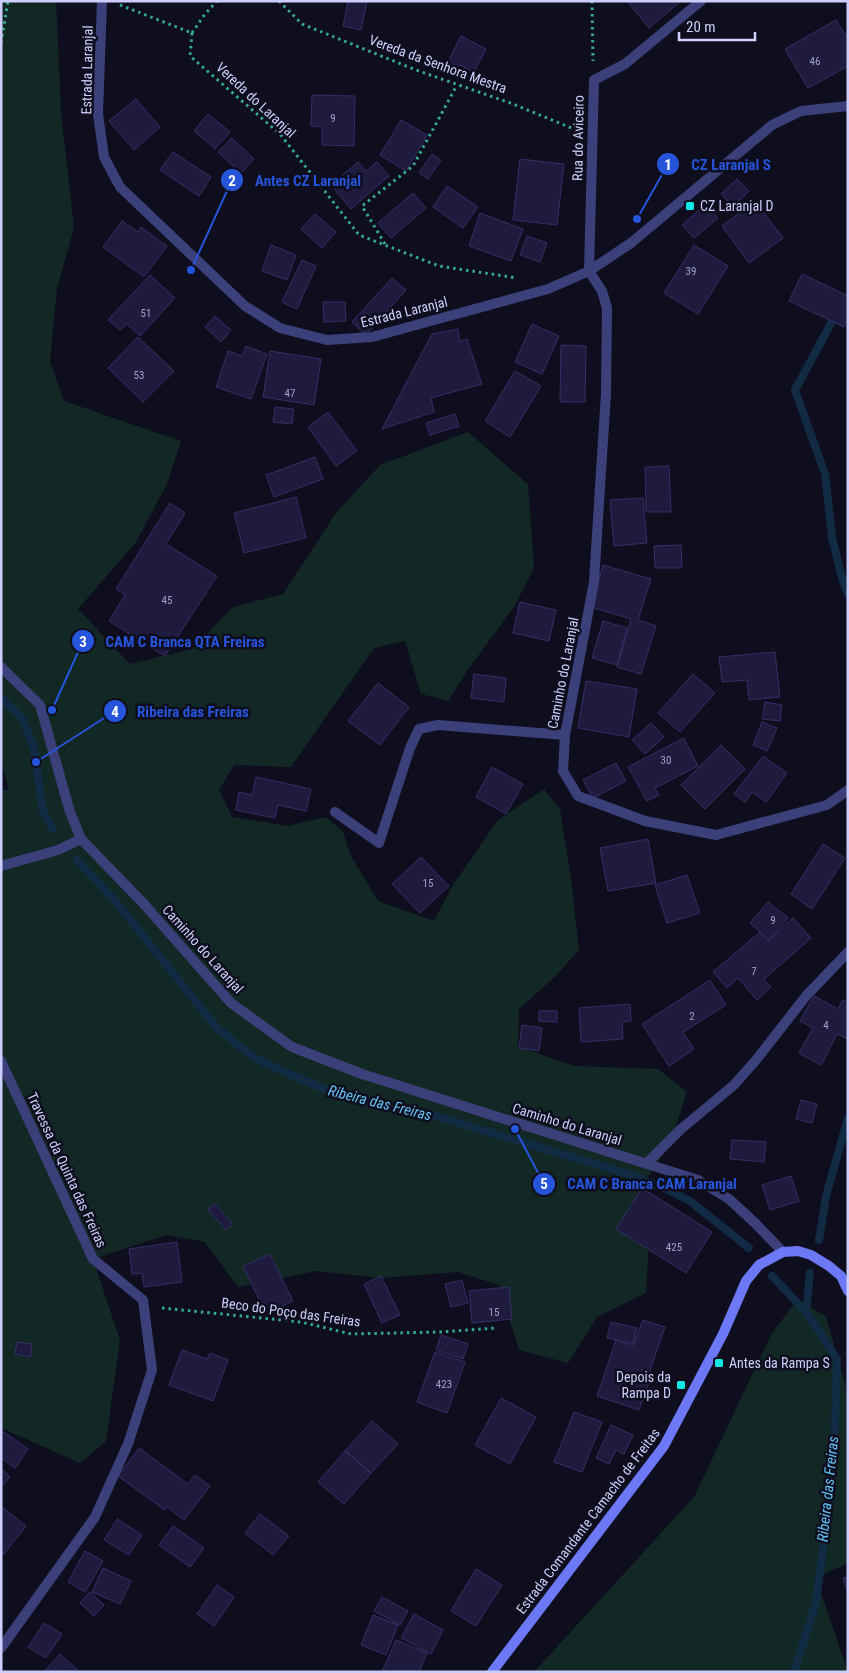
<svg xmlns="http://www.w3.org/2000/svg" width="849" height="1673" viewBox="0 0 849 1673" font-family="'Roboto Condensed',sans-serif">
<rect width="100%" height="100%" fill="#0f0e1e"/>
<path fill="#112824" d="M1 1H56L61 112 74 227 57 289 50 361 64 401 181 441 167 484 136 542 78 609 130 664 192 649 233 607 283 594 336 513 380 465 468 432 528 484 534 568 514 607 467 671 448 701 421 694 405 641 374 648 291 767 234 765 219 790 232 817 287 826 326 817 343 832 350 854 378 901 434 921 453 885 498 820 544 789 560 809 571 878 579 950 556 976 519 1009 518 1047 575 1066 658 1069 687 1092 671 1142 637 1194 649 1239 646 1293 597 1317 568 1363 519 1350 499 1285 458 1272 381 1278 316 1271 238 1287 205 1242 166 1235 93 1259 120 1340 106 1441 80 1463 1 1428V790H9L1 760Z
M797 1300 826 1316 848 1395V1563L816 1578 848 1672H534L694 1497 772 1333Z"/>
<g fill="none" stroke-linecap="round" stroke-linejoin="round">
<path stroke="#112b44" stroke-width="8" d="M836 314 795 390 825 474 832 537 842 578 848 594
M1 698 22 718 34 749 43 812 53 829
M77 860 116 902 217 1028 256 1059 335 1094 439 1117 625 1173 664 1188 690 1201 749 1248
M819 1240 826 1196 848 1118
M772 1276 806 1312
M794 1672 816 1602 829 1502 835 1425 837 1359 806 1312 810 1273"/>
</g>
<path fill="#1e1b3e" stroke="#342f68" d="M348 1H367L361 30 343 26Z
M627 1H681L649 28Z
M836 20 848 39V66L808 88 785 49Z
M461 36 486 49 474 72 460 65 454 76 443 71Z
M312 95 355 96 354 146 322 145V127L311 126Z
M136 99 160 127 134 150 109 121Z
M208 114 230 132 215 149 194 131Z
M401 120 427 135 406 171 380 155Z
M232 138 254 159 241 173 218 152Z
M173 152 211 177 199 196 160 170Z
M432 154 441 160 428 179 419 173Z
M520 159 564 164 557 225 513 220Z
M358 162 366 171 377 162 389 176 351 209 331 185Z
M737 179 749 191 733 207 721 194Z
M447 186 478 207 463 228 433 207Z
M413 193 426 208 391 238 378 223Z
M755 201 783 238 749 263 722 226Z
M706 204 718 218 694 238 682 225Z
M480 213 523 229 511 261 469 246Z
M315 214 336 232 322 248 301 229Z
M122 221 138 232 141 227 167 246 144 277 103 247Z
M527 236 547 243 540 262 520 255Z
M271 245 296 255 287 280 262 271Z
M694 245 728 266 698 314 664 293Z
M302 260 316 266 297 309 282 302Z
M802 274 848 296V318L844 327 789 301Z
M150 275 175 298 140 336 127 324 120 330 108 320Z
M392 278 406 290 366 335 352 322Z
M323 302H345L346 321 324 322Z
M215 316 231 330 221 342 205 327Z
M532 324 559 336 542 374 515 362Z
M458 329 460 341 467 339 482 384 431 398 434 412 382 429 432 334Z
M138 337 174 371 143 402 108 368Z
M561 345 586 346 585 402H560Z
M246 346 267 354 251 399 216 387 228 351 242 356Z
M270 351 321 359 314 405 263 397Z
M515 371 541 386 510 437 485 421Z
M275 407 294 409 292 424 273 422Z
M328 412 357 451 336 466 308 427Z
M455 414 459 426 430 435 426 423Z
M315 457 323 479 274 497 266 475Z
M669 466 671 512H646L645 467Z
M296 497 306 538 244 553 234 513Z
M643 498 647 543 614 546 610 500Z
M170 503 185 513 166 544 217 576 165 656 109 621 125 595 116 589Z
M681 545 682 568H655L654 546Z
M603 565 651 579 638 620 656 626 641 674 617 667 631 619 591 607Z
M520 602 556 610 549 641 513 633Z
M603 621 627 628 617 665 592 658Z
M775 652 780 697 749 700 747 680 722 682 719 657Z
M474 674 506 678 504 702 471 698Z
M693 674 715 693 680 732 658 713Z
M586 681 637 689 629 737 578 728Z
M378 683 409 707 380 745 348 721Z
M765 702 782 705 780 721 762 719Z
M762 722 777 728 767 751 753 745Z
M651 723 664 737 645 754 632 740Z
M684 738 698 766 655 788 659 795 647 801 628 767Z
M721 745 745 769 705 809 681 785Z
M763 756 787 773 766 802 752 792 745 802 734 794Z
M616 763 626 781 593 798 583 780Z
M492 767 523 784 506 814 476 797Z
M256 777 311 789 306 811 278 805 275 818 236 810 239 792 252 795Z
M648 839 656 883 608 891 600 848Z
M823 844 845 858 812 909 791 894Z
M421 857 449 886 420 913 392 884Z
M687 875 700 913 667 923 655 885Z
M768 902 788 918 769 940 750 923Z
M793 918 811 938 764 979 771 987 757 1000 738 978 727 988 713 972 760 932 768 941Z
M710 980 726 1005 683 1032 694 1049 669 1066 642 1024Z
M814 996 838 1009 843 1000 848 1003V1039L837 1034 821 1065 799 1053 813 1028 800 1021Z
M630 1004 631 1021 622 1022 623 1039 581 1042 579 1008Z
M539 1011H557V1022L539 1021Z
M522 1025 542 1028 539 1051 519 1048Z
M801 1100 817 1104 812 1123 796 1119Z
M732 1140 766 1142 764 1162 730 1159Z
M791 1176 799 1201 770 1210 762 1185Z
M642 1188 712 1232 686 1273 616 1229Z
M215 1204 233 1224 226 1230 208 1210Z
M177 1242 182 1282 144 1287 142 1273 132 1274 129 1249Z
M270 1254 293 1301 266 1314 243 1266Z
M381 1276 400 1315 382 1323 364 1284Z
M462 1280 468 1303 451 1307 445 1284Z
M509 1287 512 1319 472 1323 469 1291Z
M643 1320 665 1327 649 1373 652 1374 639 1410 597 1396 616 1340 633 1346Z
M611 1322 637 1328 633 1344 607 1338Z
M441 1335 468 1344 463 1359 436 1350Z
M17 1342 32 1344 30 1357 15 1354Z
M182 1350 207 1359 210 1353 228 1360 213 1401 169 1385Z
M435 1352 465 1362 447 1413 417 1402Z
M501 1398 536 1417 510 1464 475 1445Z
M574 1412 602 1422 582 1472 554 1462Z
M372 1421 398 1444 371 1473 345 1451Z
M611 1425 633 1435 624 1454 616 1450 609 1464 596 1458Z
M1 1430 28 1449 15 1468 1 1458Z
M139 1448 188 1484 195 1475 210 1486 184 1520 167 1507 165 1510 118 1476Z
M345 1451 371 1473 344 1504 318 1482Z
M1 1468 10 1477 1 1487Z
M1 1506 26 1526 3 1555 1 1553Z
M260 1514 289 1536 273 1555 245 1533Z
M117 1519 142 1535 129 1555 104 1540Z
M173 1526 204 1548 190 1567 159 1545Z
M85 1551 103 1561 85 1592 68 1582Z
M103 1568 131 1581 120 1604 92 1592Z
M476 1569 502 1585 476 1626 451 1611Z
M848 1577V1593L843 1578Z
M217 1585 234 1597 214 1626 197 1614Z
M90 1592 104 1605 94 1616 80 1603Z
M382 1597 408 1611 400 1625 374 1611Z
M414 1614 443 1630 431 1654 401 1638Z
M373 1615 398 1625 386 1655 361 1645Z
M44 1623 62 1634 46 1658 28 1647Z
M396 1640 427 1653 419 1672H382Z
M60 1654 80 1672H44Z"/>
<g fill="none" stroke-linecap="round" stroke-linejoin="round">
<path stroke="#36a894" stroke-width="3" stroke-dasharray="2.5 4" stroke-linecap="butt" d="M279 1 302 24 416 70 513 104 574 129
M592 1 593 61
M120 5 192 33
M192 33 190 56 280 134 359 235 439 266 517 278
M192 33 205 14 217 1
M1 43 8 1
M385 244 362 206 413 166 457 85
M162 1308 301 1322 351 1334 440 1332 496 1328"/>
<path stroke="#3c407a" stroke-width="10" d="M701 1 625 64 594 80 589 271 602 291 607 308 606 393 594 582 565 735 563 771 578 796 645 821 716 835 827 805 848 790
M335 812 379 843 410 748 419 729 438 725 565 735
M647 1163 681 1129 734 1085 756 1060 806 996 848 952"/>
<path stroke="#3c407a" stroke-width="10" d="M102 1 98 114 104 157 120 187 245 306 280 328 327 340 372 337 548 289 589 271 631 243 772 125 801 111 848 106
M1 667 40 705 70 812 81 839 143 903 231 1003 292 1047 362 1074 698 1180 729 1199 755 1223 783 1252
M1 866 58 850 81 839
M1 1061 93 1259 143 1300 152 1370 128 1444 95 1517 1 1648"/>
<path stroke="#6c78f5" stroke-width="10" d="M492 1672 664 1446 723 1334 746 1281 759 1265 783 1252 798 1251 811 1255 829 1266 841 1276 848 1291"/>
</g>
<g fill="#10e6e3" stroke="#0f0e1e" stroke-width="2">
<rect x="685" y="201" width="10" height="10" rx="2.5"/>
<rect x="714" y="1358" width="10" height="10" rx="2.5"/>
<rect x="676" y="1380" width="10" height="10" rx="2.5"/>
</g>
<g text-anchor="middle" stroke-width="5" stroke-linejoin="round" paint-order="stroke">
<g font-size="11" fill="#a2a1cc">
<text x="815" y="65">46</text>
<text x="333" y="122">9</text>
<text x="691" y="275">39</text>
<text x="146" y="317">51</text>
<text x="139" y="379">53</text>
<text x="290" y="397">47</text>
<text x="167" y="604">45</text>
<text x="666" y="764">30</text>
<text x="428" y="887">15</text>
<text x="773" y="924">9</text>
<text x="754" y="975">7</text>
<text x="692" y="1020">2</text>
<text x="826" y="1029">4</text>
<text x="674" y="1251">425</text>
<text x="494" y="1316">15</text>
<text x="444" y="1388">423</text>
</g>
<g font-size="14" fill="#cecefc" stroke="#0f0e1e">
<text transform="translate(438 64) rotate(20)" y="5">Vereda da Senhora Mestra</text>
<text transform="translate(87 70) rotate(-89)" y="5">Estrada Laranjal</text>
<text transform="translate(256 100) rotate(43)" y="5">Vereda do Laranjal</text>
<text transform="translate(578 138) rotate(-89)" y="5">Rua do Aviceiro</text>
<text transform="translate(404 312) rotate(-14)" y="5">Estrada Laranjal</text>
<text transform="translate(563 673) rotate(-79)" y="5">Caminho do Laranjal</text>
<text transform="translate(203 949) rotate(48)" y="5">Caminho do Laranjal</text>
<text transform="translate(567 1124) rotate(17)" y="5">Caminho do Laranjal</text>
<text transform="translate(67 1170) rotate(65)" y="5">Travessa da Quinta das Freiras</text>
<text transform="translate(291 1312) rotate(8)" y="5">Beco do Poço das Freiras</text>
<text transform="translate(588 1521) rotate(-53)" y="5">Estrada Comandante Camacho de Freitas</text>
</g>
<g font-size="14" fill="#cecefc" stroke="#0f0e1e" text-anchor="start">
<text x="700" y="211">CZ Laranjal D</text>
<text x="729" y="1368">Antes da Rampa S</text>
<text x="671" y="1382" text-anchor="end">Depois da<tspan x="671" dy="16">Rampa D</tspan></text>
</g>
<g font-size="15" font-style="italic" fill="#64c2f4" stroke="#0f0e1e">
<text transform="translate(380 1103) rotate(14)" y="5">Ribeira das Freiras</text>
<text transform="translate(828 1489) rotate(-84)" y="5">Ribeira das Freiras</text>
</g>
</g>
<path fill="none" stroke="#2654da" stroke-width="2" d="M637 219L668 164M191 270L232 180M52 710L83 641M36 762L115 711M515 1129L544 1184"/>
<g fill="#2654da" stroke="#0f0e1e" stroke-width="2">
<circle cx="637" cy="219" r="5"/>
<circle cx="191" cy="270" r="5"/>
<circle cx="52" cy="710" r="5"/>
<circle cx="36" cy="762" r="5"/>
<circle cx="515" cy="1129" r="5"/>
<circle cx="668" cy="164" r="12"/>
<circle cx="232" cy="180" r="12"/>
<circle cx="83" cy="641" r="12"/>
<circle cx="115" cy="711" r="12"/>
<circle cx="544" cy="1184" r="12"/>
</g>
<g font-size="15" text-anchor="middle" font-weight="bold" fill="#fff">
<text x="668" y="170">1</text>
<text x="232" y="186">2</text>
<text x="83" y="647">3</text>
<text x="115" y="717">4</text>
<text x="544" y="1189">5</text>
</g>
<g font-size="15" text-anchor="middle" font-weight="bold" fill="#2654da" stroke="#0f0e1e" stroke-width="5" stroke-linejoin="round" paint-order="stroke">
<text x="731" y="170">CZ Laranjal S</text>
<text x="308" y="186">Antes CZ Laranjal</text>
<text x="185" y="647">CAM C Branca QTA Freiras</text>
<text x="193" y="717">Ribeira das Freiras</text>
<text x="652" y="1189">CAM C Branca CAM Laranjal</text>
</g>
<rect width="849" height="1673" fill="none" stroke="#cecefc" stroke-width="5"/>
<path d="M679 32v8h76v-8" fill="none" stroke="#cecefc" stroke-width="2.5"/>
<text x="686" y="32" font-size="15" fill="#cecefc" stroke="#0f0e1e" stroke-width="4" paint-order="stroke">20 m</text>
</svg>
